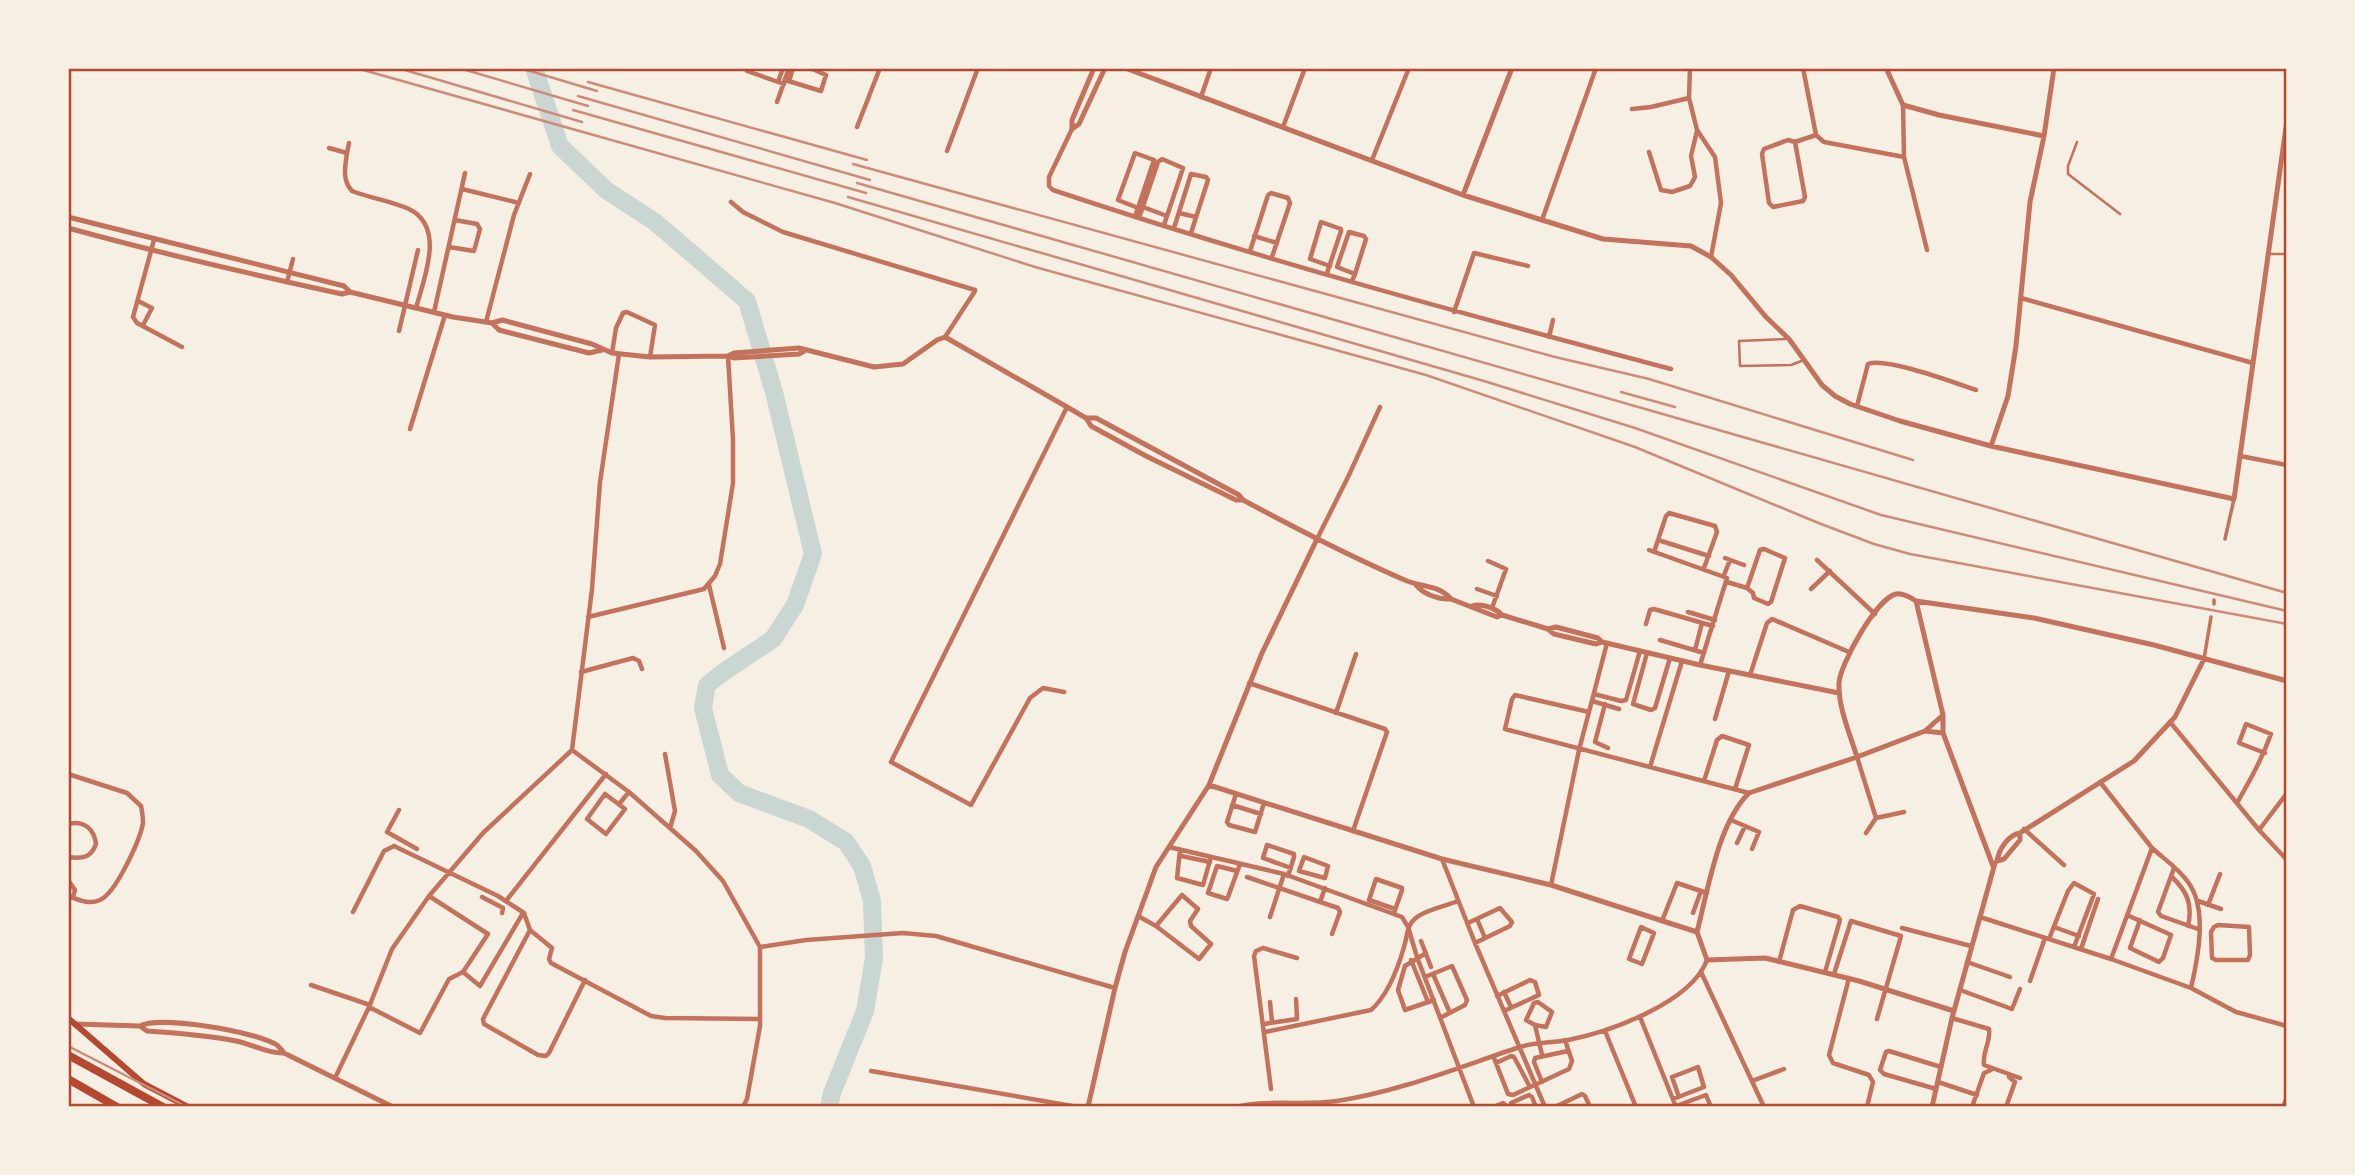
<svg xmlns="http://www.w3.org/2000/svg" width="2355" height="1175" viewBox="0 0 2355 1175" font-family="Arial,sans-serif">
<rect width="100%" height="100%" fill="#f6efe4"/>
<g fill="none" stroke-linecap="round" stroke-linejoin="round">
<path stroke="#c9d6d2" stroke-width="18" d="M534 68 560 146 606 190 655 222 747 301 774 392 813 554 795 605 773 639 725 671 707 685 703 708 720 775 739 793 809 819 846 842 862 866 872 901 874 958 865 1011 832 1093 829 1107"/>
<path stroke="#c5725c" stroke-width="2.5" d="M2077 142 2068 166V174L2120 214
M2269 254H2287
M1786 339 1739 341 1740 366 1791 365 1804 360"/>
<path stroke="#c5725c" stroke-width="3.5" d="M2225 539 2234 499
M2214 604V600
M2204 659 2211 617"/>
<path stroke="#c5725c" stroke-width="4.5" d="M746 68 747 71 784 84
M1690 68 1689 98 1697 130 1715 157 1721 203 1711 257
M1803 68 1816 135 1824 142 1904 157
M785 80 821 91 826 75 810 68
M789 81 793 68
M778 82 783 68
M1201 97 1211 68
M777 102 789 68
M1903 105 1904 157 1927 250
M1632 109 1651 107 1689 98
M857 127 880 68
M1283 127 1305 68
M1072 129 1049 177V186L1053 190C1256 258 1464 314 1671 369
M1795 142 1788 140 1764 149 1762 154 1769 203 1773 207 1803 201 1805 197 1795 142 1816 135
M329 148 347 153C345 167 342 180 352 191 370 198 391 201 409 209 446 227 424 278 416 308
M947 151 978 68
M1649 152 1661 190 1672 192 1690 186 1695 177 1691 156 1697 131
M347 153 349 143
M1372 160 1409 68
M462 189 519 203
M731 202 743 212 783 232 975 290
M1143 207 1167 216
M1179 213 1196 217
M1135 217 1154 160 1135 153 1118 200 1138 208
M1139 218 1158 162 1162 159 1183 168 1164 225
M1542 220 1596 68
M1174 228 1191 174 1206 177 1208 180 1191 233
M1254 236 1277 243
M154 240 133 317 137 323 182 347
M449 247 474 251 480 229 477 224 455 220
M1250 251 1268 195 1271 193 1288 198 1290 203 1272 257
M1327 274 1328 270 1341 231V229L1321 222 1310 259 1330 266
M1352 281 1355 274 1366 239 1364 236 1349 232 1337 267 1355 274
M287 282 293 259
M2021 298 2253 363
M138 301 152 308 143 325
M434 312 465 173
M1454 312 1474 253 1528 266
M486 322 514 215 530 174
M399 331 418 250
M945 337 975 291
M1549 337 1553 320
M612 353 616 328 623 313 627 312 655 325 650 357
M1857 406 1868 364C1886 357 1955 383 1976 390
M410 429 445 315
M2240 456 2287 465
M1317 539 1349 475 1380 407
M1658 540 1709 556
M1764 549 1785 558 1771 602 1768 604 1754 598 1753 593 1747 588 1760 550Z
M1649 550 1727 578 1700 665
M1654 552 1666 516 1669 513 1715 526 1717 532 1704 568
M1725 558 1744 565
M1817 560 1875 614
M1488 561 1506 569 1492 608
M1724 575 1730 560
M1727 582 1747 588
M709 585 724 648
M1477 589 1497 596
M1811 589 1830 571
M1688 612 1715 620
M588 617 704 589 715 576 720 564 733 483V440L728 356
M1646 624 1650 610 1654 609 1713 626
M1660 640 1704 653
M1695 650 1702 623
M1647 653 1633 704 1651 710 1655 708 1670 658
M581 672 633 658 639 661 642 669
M1750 675 1767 623 1772 619 1849 652
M1249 683 1385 729 1387 732 1353 831
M1064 692 1043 688 1030 698 971 805 891 762 1067 407
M1594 694 1621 701 1626 700 1640 651
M1592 701 1619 709
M1605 704 1595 742 1608 748
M1589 712 1515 695 1512 699 1505 729 1749 793
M1336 713 1356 654
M1715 719 1729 671
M2170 722 2259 830 2287 860
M572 750 629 792 696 851 723 881 760 947V1026L747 1099 743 1107
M665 754 675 811 670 828
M1857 757 1876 818
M1650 767 1682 661
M68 774 127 793 141 806C142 811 143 818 143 823 140 840 116 893 100 900 89 905 79 900 68 896
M1704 781 1717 740 1722 736 1749 745 1735 789
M2100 782 2152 848 2111 959
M605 794 625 809 606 834 587 819Z
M1236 794 1227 822 1229 825 1255 832 1264 803
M2237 803C2250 780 2262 759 2271 734L2246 724 2239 743 2265 753
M619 804 629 792
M1232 805 1261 814
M399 810 387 832 417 849
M1731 820 1759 832 1752 849
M68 824C83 820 94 828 96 844 91 858 82 859 68 857
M2024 829 2064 865
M2259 830 2287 793
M1866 833 1876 818 1904 812
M1737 843 1745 826
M1169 847 1284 874 1402 917 1408 927 1417 957 1474 1107
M2152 848C2164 859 2179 869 2188 882 2208 909 2198 958 2191 988
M1180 850 1177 878 1203 885 1211 857
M1181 856 1210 862
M1304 857 1328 866 1325 878 1299 871Z
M1442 859 1475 943 1545 1107
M2174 868 2158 912 2161 916 2198 929
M1237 871 1217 866 1208 893 1227 899 1228 897 1240 864
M1288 876 1294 857V854L1267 845 1263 858 1291 868
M2171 876C2187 891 2193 904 2188 926
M1247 877 1338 908 1340 912 1332 934
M68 880 75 890 73 897
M1551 885 1579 750 1607 643
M429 896 488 934 463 972 480 986 523 913
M482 897 503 908 502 913
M506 901 606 774
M2198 901 2221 909
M1320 902 1325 888
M2208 905 2220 874
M353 912 384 851 394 846 498 896 524 913 530 930 483 1019 484 1024 538 1055 546 1056 549 1053 585 980
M1394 913 1402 890V888L1376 879 1369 900 1395 909
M1693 913 1701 891
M2127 915 2169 934 2171 935 2163 958 2159 962 2130 948 2140 920
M1138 916 1156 926 1199 959 1211 944 1191 926 1190 921 1198 909 1182 895 1156 926
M1270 917 1284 874
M1980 917 2111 959 2191 988 2236 1012 2287 1026
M1477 919 1485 938
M1662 921 1677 883 1707 893
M1468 923 1500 908 1512 922 1510 926 1475 943
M2218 925 2249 927 2250 955 2248 960H2216L2212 958 2211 932 2214 927Z
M1641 927 1654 933 1642 964 1629 959Z
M2054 927 2079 936
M1902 928 1971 946
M530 930 552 948 549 959 551 963 651 1016 665 1018 760 1019
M2049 939 2068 891 2074 883 2094 894 2074 947
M1421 941 1431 967
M760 947 806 940 903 933 936 936 1115 988
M2081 949 2098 899
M1426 953 1405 966 1398 990 1405 1010 1434 1000
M1411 960 1428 1002
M1779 962 1793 910 1800 906 1838 917 1840 920 1825 972
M1967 962 2010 977
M1701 972 1764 1107
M1433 974 1450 1013
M1834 974 1851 921 1901 936 1877 1019
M1425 977 1452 966 1467 1000 1465 1005 1440 1018
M1849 978 1829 1055 1833 1063 1869 1075 1873 1082 1867 1107
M2030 981 2045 938
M311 985 370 1005
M1960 990 2012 1009 2020 989
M1504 992 1511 1007
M1497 996 1530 980 1535 982 1539 995 1504 1011
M1270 1002 1272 1022
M369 1007 420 1033 449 979 463 972
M1640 1017 1676 1107
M1952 1018 1989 1029C1991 1041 1982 1053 1984 1065L2020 1078
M1264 1024 1297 1019 1296 999
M1535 1025 1546 1027 1552 1012 1538 1002 1534 1003 1526 1020 1535 1025 1542 1055
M1605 1031 1636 1107
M1265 1032 1371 1010C1388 995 1398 968 1404 947 1408 935 1406 925 1417 917 1428 909 1446 906 1458 901
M1494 1058 1508 1094 1513 1095 1569 1069 1572 1061 1565 1040
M1496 1063 1511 1056 1514 1057 1530 1087
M871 1071 1078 1107
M335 1078 369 1007 392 949 429 896 483 833 572 750 592 589 600 482 619 354
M1752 1081 1784 1069
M1542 1082 1534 1062 1535 1058 1568 1051
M1938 1082 1977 1095
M1271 1089 1254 956 1256 951 1263 948 1297 958
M1936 1089 1884 1074 1880 1070 1886 1052 1889 1051 1941 1067
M1673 1099 1704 1087 1698 1067 1672 1077 1679 1097
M1676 1106 1706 1095 1711 1107
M1236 1107C1268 1099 1304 1106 1337 1101 1401 1091 1459 1067 1520 1047 1536 1042 1552 1043 1568 1040 1609 1032 1691 1003 1707 960
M1493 1107 1503 1103 1508 1107
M1511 1107V1103L1529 1095 1532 1097 1536 1107
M1555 1107 1582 1094 1585 1096 1590 1107
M1972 1107 1984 1073 1991 1070
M2006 1107 2015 1082 2009 1077
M2283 1107 2287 1097"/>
<path stroke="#c5725c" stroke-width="5" d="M1125 68 1463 195 1542 220 1603 239 1691 246 1711 257 1731 275 1766 317 1789 339 1822 385 1835 396 1850 404 1900 421 1991 446 2234 499 2287 120
M1886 68 1903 105 1939 115 2044 136
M1072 129 1079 124 1105 68
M1072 129V120L1094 68
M1463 195 1512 68
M68 217 344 286 350 292 453 317 492 323 502 320 592 344 612 353 650 357 728 356 734 358 799 354 804 351
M68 228C159 253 250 274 342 294L350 292
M492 323 499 330 589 353 602 350
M728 356 734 353 799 348 874 367 903 364 937 340 945 337 1067 407 1086 418H1096L1239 495 1243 500
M1086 418 1091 426 1146 456 1236 500H1243C1297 529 1351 557 1407 581 1422 587 1439 585 1451 599
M1991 446 2008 396 2016 346 2030 202 2044 136 2054 68
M1416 585C1423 594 1439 600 1451 599L1497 617 1502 615
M1916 601 2034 618 2154 645 2287 681
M1472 606C1481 603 1496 608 1502 615L1548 629 1554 634 1596 644 1602 642
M1548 629 1556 627 1598 638 1602 642 1700 665 1839 693
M1925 731 1943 715
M1943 733 1925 731 1857 757C1850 734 1838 707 1839 683 1840 664 1877 598 1896 594 1903 593 1910 597 1916 601L1943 715V733L1993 866
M1209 785 1442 859 1551 885 1697 932
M2020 833V840L2004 859 1997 861C1999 849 2008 835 2020 833L2134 761 2175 717 2204 659
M1697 932 1707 960 1765 958 1859 981 1954 1011
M1697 932C1708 890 1718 823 1749 793L1857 757
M75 1024 140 1026 147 1031C177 1033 206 1035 236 1041 252 1044 268 1054 284 1053
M140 1026C160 1015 257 1032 277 1045 279 1047 283 1051 284 1053L393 1107
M1088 1107 1115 988 1125 952 1156 867 1209 785 1262 653 1317 539
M1932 1107 1952 1018 1995 863"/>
<path stroke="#b5482f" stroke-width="6" d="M68 1018 144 1084 188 1107"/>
<path stroke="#b5482f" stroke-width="8" d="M68 1055 163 1107
M68 1079 117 1107"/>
<path stroke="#cf8b77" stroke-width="2.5" d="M356 68 835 203 1035 267 1426 375 1635 447 1821 524 1874 544 1910 554 2287 624
M398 68 582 122
M459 68 588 106
M520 68 597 91
M588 82 867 160
M578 96 870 180
M573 110 866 193
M853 164 1555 357 1649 379 1913 460
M857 183 2287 593
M848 197 1484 381 1635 428 1881 515 2287 611
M1621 392 1675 407
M68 1046 187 1107"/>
</g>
<rect width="2355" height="1175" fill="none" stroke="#f6efe4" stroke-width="140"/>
<rect x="70" y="70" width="2215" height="1035" fill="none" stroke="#b5482f" stroke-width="2.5"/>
</svg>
